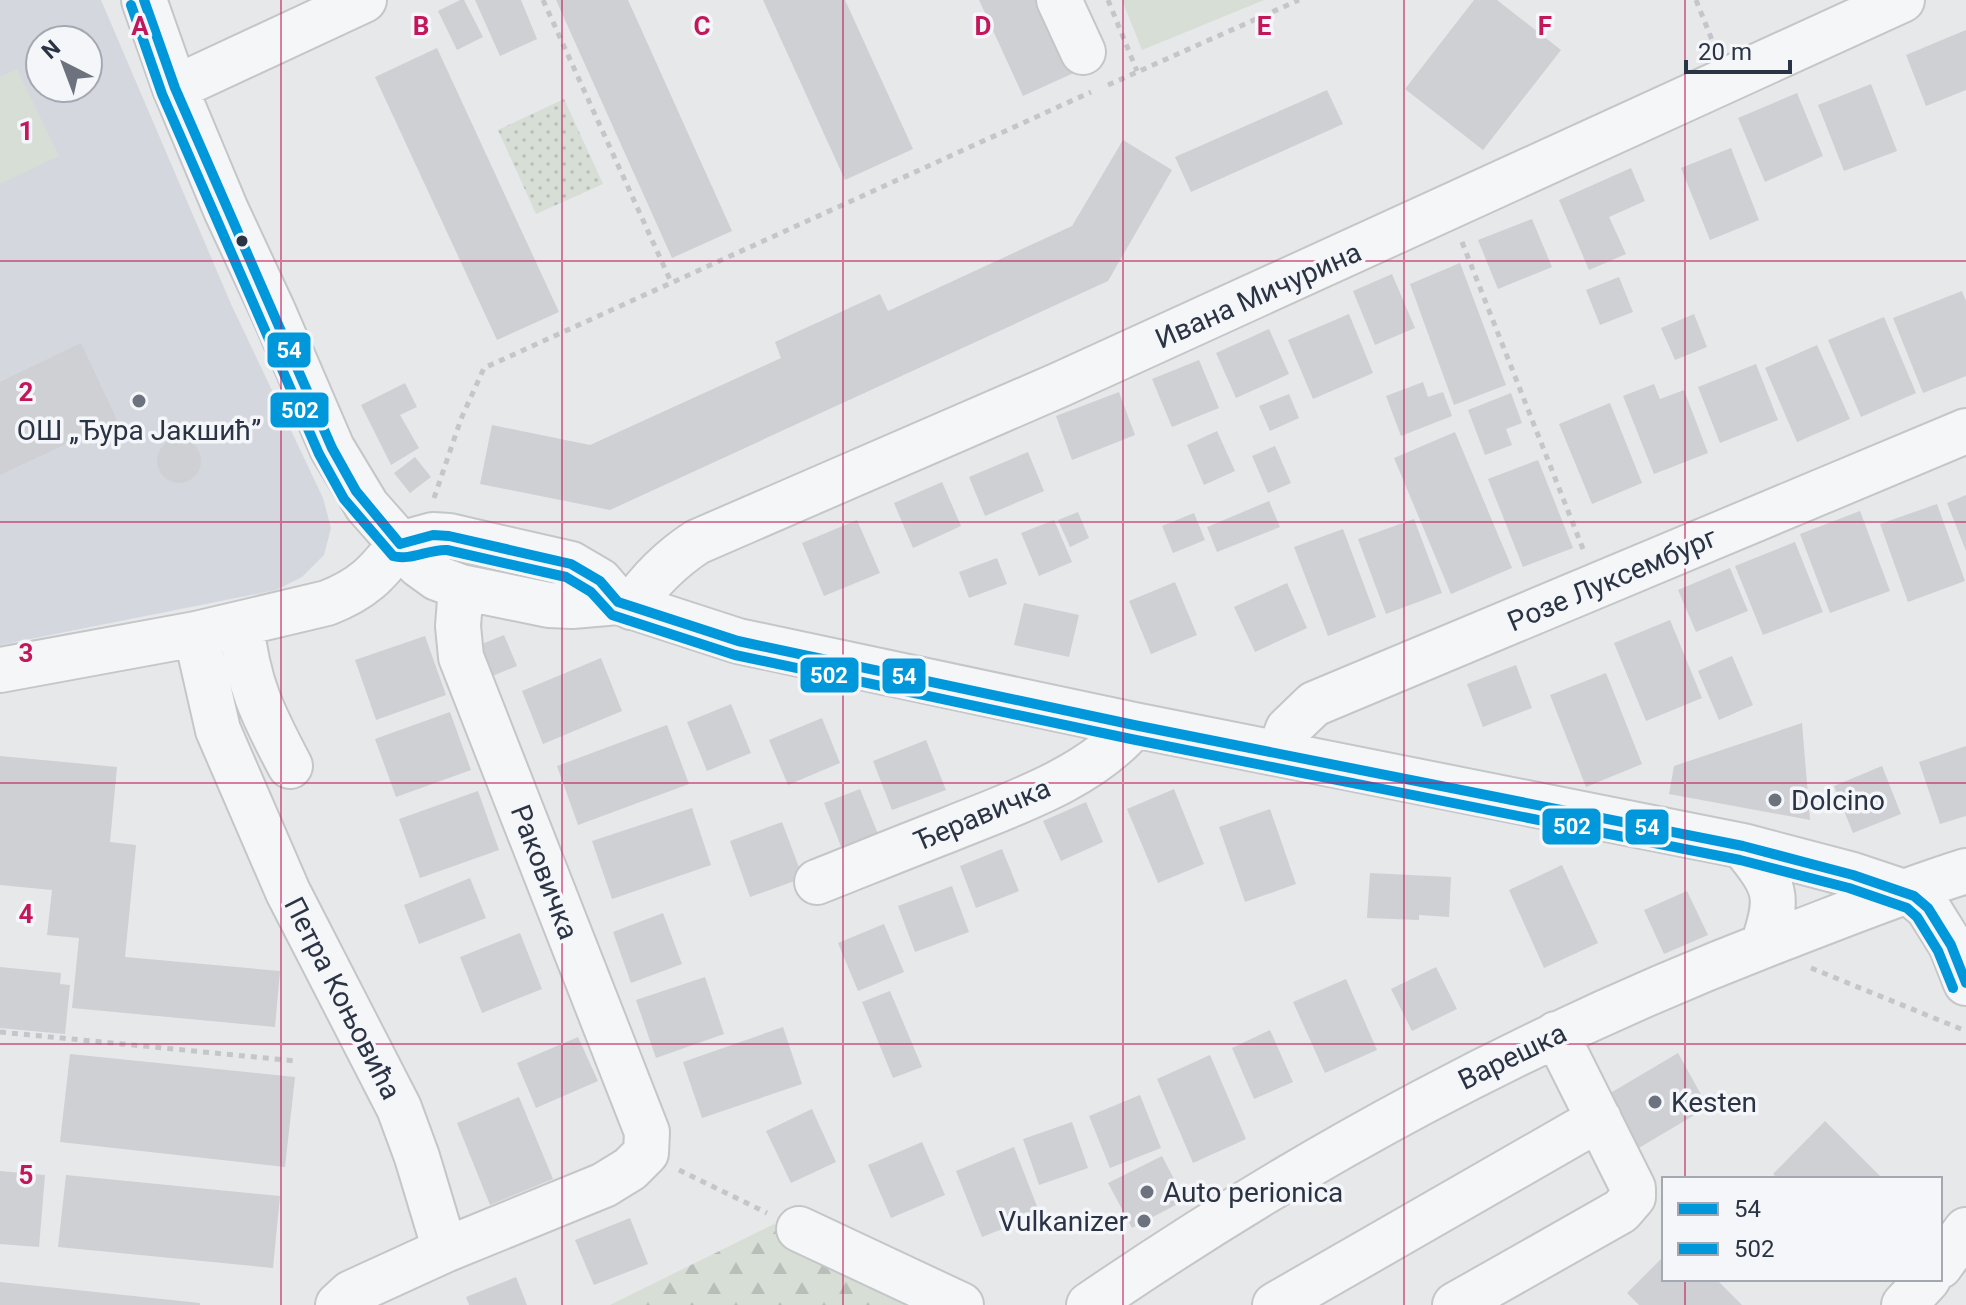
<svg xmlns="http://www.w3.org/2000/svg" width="1966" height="1305" viewBox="0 0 1966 1305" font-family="Roboto,sans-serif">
<defs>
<pattern id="forest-firs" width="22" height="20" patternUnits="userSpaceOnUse" patternTransform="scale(2)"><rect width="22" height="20" fill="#d6ded6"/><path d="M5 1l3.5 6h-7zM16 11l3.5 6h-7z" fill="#b8bfb9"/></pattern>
<pattern id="park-dots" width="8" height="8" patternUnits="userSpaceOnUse" patternTransform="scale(2)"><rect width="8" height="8" fill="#d6ded6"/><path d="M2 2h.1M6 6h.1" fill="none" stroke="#b8bfb9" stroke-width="1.8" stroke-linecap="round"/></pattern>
</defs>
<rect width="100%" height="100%" fill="#e6e8ea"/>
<path fill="#d4d7dd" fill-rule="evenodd" d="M0 0H101L231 304 323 498 331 528 324 555 302 577 276 590 0 645ZM40 40H88V88H40Z"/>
<path fill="#d6ded6" d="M1122 0H1264L1142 50Z
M17 69 59 156 0 184V77Z"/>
<path fill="url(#forest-firs)" d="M774 1224 924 1305H610Z"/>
<path fill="url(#park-dots)" d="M564 99 603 184 536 214 498 130Z"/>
<path fill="#ced0d3" d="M460 0H464L483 37 457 50 438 11Z
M475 0H521L537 39 500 56Z
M556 0H628L732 231 672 258Z
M763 0H845L913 149 845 180Z
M979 0H1045L1078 71 1023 96Z
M1474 0H1497L1561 50 1483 150 1405 89Z
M1966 30V90L1926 106 1906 55Z
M437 48 559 312 497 340 375 77Z
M1871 84 1897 151 1844 171 1818 105Z
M1327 90 1343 124 1191 192 1175 157Z
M1797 93 1823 156 1765 182 1738 118Z
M1123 140 1172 170 1108 281 610 510 480 484 492 425 590 445 781 358 775 342 880 294 888 311 1072 226Z
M1731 148 1759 220 1710 240 1681 168Z
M1631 168 1645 201 1609 217 1626 254 1589 270 1559 200Z
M1532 219 1552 267 1498 289 1478 240Z
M1460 263 1506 385 1454 405 1410 284Z
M1392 274 1415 328 1375 345 1353 291Z
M1619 277 1633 312 1600 325 1586 290Z
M1962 291 1966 301V376L1923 393 1893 318Z
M1349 314 1373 373 1313 399 1288 340Z
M1694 314 1707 347 1675 360 1661 328Z
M1884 317 1916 393 1861 417 1828 340Z
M1269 329 1289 374 1236 398 1216 353Z
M81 343 117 420 0 475V382Z
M1817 345 1850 419 1797 442 1765 368Z
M1199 360 1219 408 1172 427 1152 379Z
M1756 364 1778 420 1720 443 1698 387Z
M1423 382 1428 397 1443 392 1452 416 1401 436 1386 396Z
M405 383 417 407 400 415 419 448 391 465 361 405Z
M1654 384 1660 399 1684 390 1708 453 1654 474 1623 396Z
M1119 392 1135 435 1072 460 1056 416Z
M1511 393 1522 423 1506 429 1512 445 1485 455 1468 410Z
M1289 394 1299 418 1270 431 1259 406Z
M1610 403 1642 483 1592 504 1559 424Z
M1217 431 1235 471 1204 485 1187 445Z
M1455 432 1512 568 1451 594 1394 458Z
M157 461a22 22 0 1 1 44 0a22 22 0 1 1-44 0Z
M1275 446 1291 483 1268 493 1252 456Z
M1028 452 1044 491 985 516 969 477Z
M415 457 431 477 410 493 394 473Z
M1538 460 1573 548 1523 567 1488 479Z
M942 482 961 526 913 548 894 503Z
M1966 495V551L1947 503Z
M1269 501 1280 527 1217 552 1207 527Z
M1937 504 1965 581 1908 602 1880 524Z
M1860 511 1890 591 1830 613 1800 534Z
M1078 512 1089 538 1070 547 1058 520Z
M1194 513 1205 540 1173 553 1162 526Z
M1414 519 1442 593 1386 614 1358 539Z
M857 520 880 573 824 596 802 543Z
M1054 520 1072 562 1039 576 1021 533Z
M1343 529 1376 617 1328 636 1294 547Z
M1795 542 1823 612 1763 635 1735 566Z
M997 558 1007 584 969 598 959 572Z
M1730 568 1748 611 1696 632 1678 590Z
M1175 582 1197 635 1151 654 1129 601Z
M1287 583 1307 628 1255 652 1234 607Z
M1024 603 1079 615 1069 657 1014 645Z
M1670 620 1702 698 1646 721 1614 643Z
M504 635 517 666 490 677 477 646Z
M425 636 446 695 376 720 355 660Z
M1732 656 1753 705 1719 720 1698 671Z
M601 658 622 711 543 744 522 691Z
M1516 665 1532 708 1483 727 1467 684Z
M1606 673 1642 764 1586 787 1550 695Z
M731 704 751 753 707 771 687 722Z
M450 712 471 770 396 797 375 739Z
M822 718 840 763 788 785 769 740Z
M1802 723 1810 820 1669 794 1674 766Z
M667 725 689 784 578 825 557 766Z
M926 740 946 790 892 810 873 761Z
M1966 746V816L1940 824 1919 762Z
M0 756 117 767 110 842 136 845 125 957 280 971 275 1027 72 1008 79 938 47 935 52 890 0 885Z
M1882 766 1901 814 1853 833 1834 786Z
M860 789 878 834 842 849 824 803Z
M1174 789 1204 864 1158 883 1127 809Z
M478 791 499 850 420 878 399 819Z
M1086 802 1103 842 1061 861 1043 821Z
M692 808 711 865 612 899 592 841Z
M1270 809 1296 884 1245 902 1219 827Z
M782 822 803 878 750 897 730 841Z
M1002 849 1019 891 976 908 960 866Z
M1562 865 1598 943 1544 968 1509 890Z
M1370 873 1451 877 1449 917 1419 915V920L1367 918Z
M470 878 486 918 419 944 404 905Z
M952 886 969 932 915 952 898 906Z
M1687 891 1708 935 1664 954 1644 910Z
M663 913 682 964 631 983 613 932Z
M884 924 904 972 858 991 838 943Z
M520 933 542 989 482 1013 460 957Z
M0 967 61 973 60 984 70 985 65 1034 0 1028Z
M1436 967 1457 1009 1412 1031 1391 989Z
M705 977 724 1034 656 1058 636 1000Z
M1346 979 1377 1050 1325 1073 1293 1002Z
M890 991 922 1067 893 1078 862 1002Z
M783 1027 802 1084 702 1118 683 1062Z
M1270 1030 1293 1082 1254 1099 1232 1048Z
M578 1037 598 1081 536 1108 517 1063Z
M1678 1053 1708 1107 1632 1152 1602 1098Z
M70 1054 295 1077 285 1167 60 1142Z
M1210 1055 1246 1139 1193 1163 1157 1079Z
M1140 1095 1161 1148 1110 1168 1089 1116Z
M519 1097 553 1179 490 1205 457 1123Z
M812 1109 836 1162 791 1183 766 1131Z
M1825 1121 1883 1179H1778L1773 1174Z
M1072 1122 1088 1168 1039 1185 1023 1139Z
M922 1142 945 1195 891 1218 868 1165Z
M1014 1147 1040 1214 982 1237 956 1171Z
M1162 1156 1185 1200 1132 1228 1108 1183Z
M0 1171 45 1175 39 1247 0 1244Z
M66 1175 280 1196 273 1268 58 1247Z
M630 1218 648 1264 594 1285 575 1240Z
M1664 1256V1279H1716L1742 1305H1639L1627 1293Z
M516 1277 527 1305H469L466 1297Z
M0 1282 200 1303V1305H0Z"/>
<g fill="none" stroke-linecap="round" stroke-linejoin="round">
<defs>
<path id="minor" d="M144 0 175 88 226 210 273 311 332 448 367 506 419 565 437 578 461 587 549 605 572 606 618 602
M1059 0 1083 52
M175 88 364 0
M400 544 433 535 449 536 571 564 600 581 618 602 738 641 1134 725 1743 846 1853 875 1901 891 1914 896 1928 908 1951 945 1966 983
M631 607C649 581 671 559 697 542L1059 385 1902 0
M241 624C248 685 262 713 290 766
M196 634 218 730 288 892 399 1108 417 1157 445 1250
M0 670 196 634 327 603C363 589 377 574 400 544
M1279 753 1288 729 1314 704 1966 431
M1743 846C1776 887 1780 895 1763 945
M817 882C860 865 904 847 948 830 1009 805 1092 778 1134 725
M799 1229 961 1305
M1940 1266 1966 1230
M338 1305 351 1293 445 1250 604 1185 630 1169 646 1153 647 1132 461 657 458 626 461 587
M1089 1305C1308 1155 1531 1035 1778 940 1841 916 1902 891 1966 871
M1275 1305 1599 1119
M1455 1305 1621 1211 1633 1197V1188L1556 1034
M1904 1305 1928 1279"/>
</defs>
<use href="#minor" stroke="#c4c6c8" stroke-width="48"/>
<path stroke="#c5c6ca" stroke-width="5" stroke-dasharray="6 6" stroke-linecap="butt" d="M543 0 672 284
M1108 0 1137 71
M1696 0 1714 45
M1108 85 1299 0
M1462 242 1583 549
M434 498 461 419 484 368 1091 92
M1811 968 1966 1031
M0 1032 296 1061
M679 1170 767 1213"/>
<use href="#minor" stroke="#f5f6f7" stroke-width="44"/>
<defs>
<path id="bus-1" d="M144 0 175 88 332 448 356 491 400 544 433 535 449 536 571 564 600 581 618 602 738 641 1134 725 1743 846 1853 875 1914 896 1928 908 1951 945 1966 983"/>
<path id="bus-2" d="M131 5 162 94 319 454 344 499 393 556C410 561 429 549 447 550L566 577 591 592 612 615 735 655 1131 739 1740 860 1849 888 1907 908 1917 917 1938 951 1953 988"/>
</defs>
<use href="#bus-1" stroke="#f4f6f9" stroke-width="16"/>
<use href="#bus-2" stroke="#f4f6f9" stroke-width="16"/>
<use href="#bus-1" stroke="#0098da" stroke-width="10"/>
<use href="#bus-2" stroke="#0098da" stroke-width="10"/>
</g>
<path fill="none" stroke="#c2185b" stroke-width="2" stroke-opacity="0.55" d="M281 0V1305M562 0V1305M843 0V1305M1123 0V1305M1404 0V1305M1685 0V1179M0 261H1966M0 522H1966M0 783H1966M0 1044H1966M1685 1279V1305"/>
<circle fill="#2b3445" stroke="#f4f6f9" stroke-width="3" cx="242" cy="241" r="7"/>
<g fill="#6c737f" stroke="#f4f6f9" stroke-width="3">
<circle cx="139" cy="401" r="8"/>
<circle cx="1775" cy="800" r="8"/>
<circle cx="1655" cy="1102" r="8"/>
<circle cx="1147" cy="1192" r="8"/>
<circle cx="1144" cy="1221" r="8"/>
</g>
<g text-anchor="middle" stroke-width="7" stroke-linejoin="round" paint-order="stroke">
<g font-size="28" fill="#2b3445" stroke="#f4f6f9">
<text transform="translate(1258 295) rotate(-24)" y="10">Ивана Мичурина</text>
<text transform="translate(1612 579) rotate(-23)" y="10">Розе Луксембург</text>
<text transform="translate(982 814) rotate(-23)" y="10">Ђеравичка</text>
<text transform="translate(545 872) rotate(69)" y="10">Раковичка</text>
<text transform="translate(343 998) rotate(63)" y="10">Петра Коњовића</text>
<text transform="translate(1512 1056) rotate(-26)" y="10">Варешка</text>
</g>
<g font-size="28" fill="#2b3445" stroke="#f4f6f9" text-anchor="start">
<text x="139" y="440" text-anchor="middle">ОШ „Ђура Јакшић”</text>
<text x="1791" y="810">Dolcino</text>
<text x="1671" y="1112">Kesten</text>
<text x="1163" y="1202">Auto perionica</text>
<text x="1128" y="1231" text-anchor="end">Vulkanizer</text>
</g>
</g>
<g font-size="26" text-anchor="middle" font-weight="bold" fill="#c2185b" stroke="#f4f6f9" stroke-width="7" stroke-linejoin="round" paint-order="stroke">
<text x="140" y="35">A</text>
<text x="421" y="35">B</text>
<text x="702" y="35">C</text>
<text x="983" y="35">D</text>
<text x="1264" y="35">E</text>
<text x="1545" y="35">F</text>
<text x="26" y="140">1</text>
<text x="26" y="401">2</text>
<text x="26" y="662">3</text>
<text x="26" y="923">4</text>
<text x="26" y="1184">5</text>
</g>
<g stroke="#f4f6f9" stroke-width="3">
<rect x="266" y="331" width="46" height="38" rx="8" fill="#0098da"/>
<rect x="269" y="391" width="61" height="38" rx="8" fill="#0098da"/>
<rect x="799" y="656" width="61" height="38" rx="8" fill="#0098da"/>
<rect x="881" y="657" width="46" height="38" rx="8" fill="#0098da"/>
<rect x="1541" y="807" width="61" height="39" rx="8" fill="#0098da"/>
<rect x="1624" y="808" width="46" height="38" rx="8" fill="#0098da"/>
</g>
<g font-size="22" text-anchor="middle" font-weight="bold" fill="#fff">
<text x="289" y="358">54</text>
<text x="300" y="418">502</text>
<text x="829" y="683">502</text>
<text x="904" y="684">54</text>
<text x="1572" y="834">502</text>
<text x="1647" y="835">54</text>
</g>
<rect x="1662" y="1177" width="280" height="104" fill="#f4f6f9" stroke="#a4a8b1" stroke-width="2"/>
<rect x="1678" y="1203" width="40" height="12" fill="#0098da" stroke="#a4a8b1" stroke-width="2"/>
<text x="1734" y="1217" font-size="24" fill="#2b3445">54</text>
<rect x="1678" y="1243" width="40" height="12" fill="#0098da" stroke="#a4a8b1" stroke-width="2"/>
<text x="1734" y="1257" font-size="24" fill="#2b3445">502</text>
<g transform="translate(64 64) rotate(318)"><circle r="38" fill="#f4f6f9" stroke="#a4a8b1" stroke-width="2"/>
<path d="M0-6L14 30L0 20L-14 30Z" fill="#6c737f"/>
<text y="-12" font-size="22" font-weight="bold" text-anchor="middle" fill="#2b3445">N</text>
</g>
<path d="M1686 60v12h104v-12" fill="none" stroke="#2b3445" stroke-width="4"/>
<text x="1698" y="60" font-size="24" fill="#2b3445" stroke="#f4f6f9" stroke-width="6" paint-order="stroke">20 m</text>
</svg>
